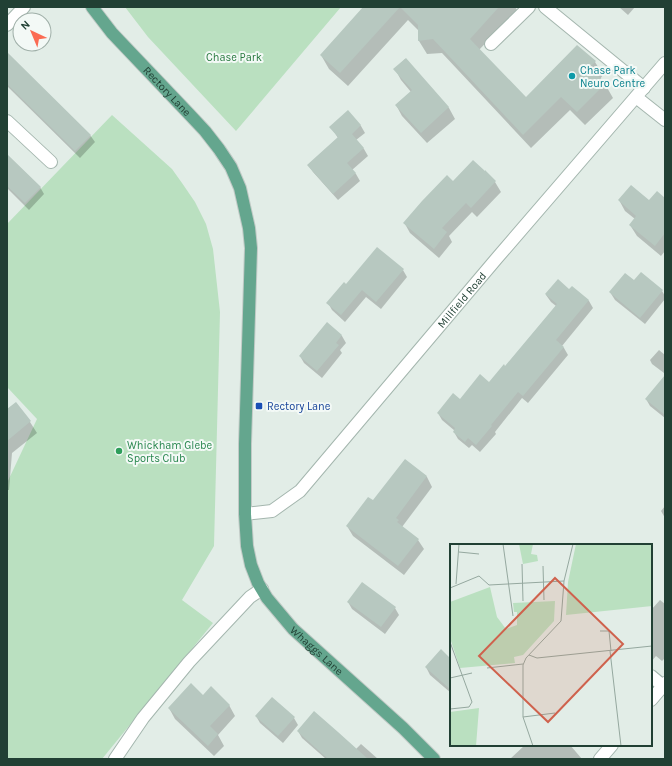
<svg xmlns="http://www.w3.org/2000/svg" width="672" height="766" viewBox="0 0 672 766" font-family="Karla,sans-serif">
<rect width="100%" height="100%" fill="#e2ede7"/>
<path fill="#bae0c0" d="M125 7H341L236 131 148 37Z
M112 115 172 169 182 183 195 202 206 224 213 249 220 312 214 546 182 600 213 623 102 759H7V483L37 419 7 387V224Z"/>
<path fill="#0003" d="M368 7H515L517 10 479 50 526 98 577 46 595 62 603 75 600 79 605 84 613 98 585 125 570 110 531 148 442 53 427 54 419 41V31L408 20 348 86 329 69 321 55Z
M619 7H635L628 15Z
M405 59 449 108 455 119 427 143 402 116 396 105 411 92 401 80 395 69Z
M7 65 90 135 95 142 80 158 7 86Z
M348 112 361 126 365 133 356 140 364 149 368 156 352 170 356 174 360 181 338 200 313 172 308 165 338 138 331 127Z
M7 155 40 187 44 194 29 210 7 188Z
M485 172 495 182 501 192 477 217 472 212 449 236 452 242 439 258 410 233 405 224 453 182Z
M665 199V251L661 256 637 236 630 225 635 219 625 211 619 200 650 202Z
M403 270 407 277 381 309 366 297 345 322 332 310 328 303 346 285Z
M634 282 662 291 665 296V299L645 324 615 300 610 292Z
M572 287 589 301 593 308 562 346 564 348 568 355 528 403 522 398 495 432 496 434 480 452 472 445 469 448 458 439 454 432 455 431 442 420 438 413 490 383 505 367 556 306 551 302 546 295 569 290Z
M327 324 342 336 346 343 340 350 342 353 322 378 304 363 300 356Z
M659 350 665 355V372L664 373 652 364 650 360Z
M665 377V418L650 406 646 399Z
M16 403 30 422 37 433 12 453 9 490H7V410Z
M405 460 427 477 432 487 402 527 418 540 424 549 404 575 353 536 347 526 373 502Z
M665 506V518L661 511Z
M660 600 665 604V658L662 661 656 656 651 662V610Z
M348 602 395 608 399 615 385 634 352 609Z
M451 660V693L430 675 426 667Z
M203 696 229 705 235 716 218 735 224 746 214 756 175 719 169 708Z
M256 716 294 718 298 725 283 743 260 723Z
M298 731 356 749 361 744 378 759H326L302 738Z
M525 745H570L582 759H510Z"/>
<path fill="#b7c8c0" d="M363 7H499L470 39 526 97 577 45 596 61 589 68 606 83 577 112 561 97 523 135 433 39 418 41V25L400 7 340 73 320 55Z
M7 52 91 135 75 151 7 84Z
M406 58 449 107 421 133 395 105 412 90 393 69Z
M348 110 361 125 352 134 364 148 347 163 356 173 333 194 307 165 338 137 329 127Z
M7 154 41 187 25 203 7 186Z
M473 160 485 171V170L496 181 471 208 466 203 442 228 447 232 434 249 403 223 422 201 447 175 453 181Z
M631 185 649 200 657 191 665 198V233L655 246 629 225 636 216 618 200Z
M377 247 404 269 376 302 362 290 341 315 326 303 344 282 346 284Z
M641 272 663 290 640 318 609 292 625 273 634 280Z
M558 279 569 289 572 286 589 300 556 340 564 347 523 396 518 392 491 425 492 426 476 445 468 438 465 442 453 432 455 428 437 413 453 393 460 399 480 374 489 382 504 364 505 366 557 304 545 294Z
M327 322 342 335 336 343 339 345 317 371 299 356Z
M665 375V415L645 399Z
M16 402 31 421 7 441V409Z
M405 459 427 476 396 518 399 520 397 522 419 539 398 566 346 526 368 497 373 500Z
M362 582 396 607 381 627 347 602Z
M441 649 451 659V690L425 667Z
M191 683 203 695 211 686 230 705 210 726 218 734 208 746 168 708Z
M272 697 295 717 278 736 255 716Z
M314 711 338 732 368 759H328L297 731Z"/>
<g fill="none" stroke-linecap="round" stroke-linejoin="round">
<defs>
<g id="minor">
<path d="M545 7 644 88"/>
<path d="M7 25 24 7"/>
<path d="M491 44 529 7"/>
<path d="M636 97 665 120"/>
<path d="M7 121 51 162"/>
<path id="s1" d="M245 514 272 511 300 491 497 258 665 63"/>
<path d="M651 676 663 686 665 683"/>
<path d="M651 700 663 686"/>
<path d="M115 759 143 718 189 662 250 597 262 589"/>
<path d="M600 759 612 745"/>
</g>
<g id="major">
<path id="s2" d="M92 7 112 33 190 115 205 131 219 149 231 167 240 188 249 228 251 248 245 444V514L247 546 251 565 258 583 267 598 293 629 403 728 434 759"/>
</g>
</defs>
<use href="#minor" stroke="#a4b6ae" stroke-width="14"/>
<use href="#major" stroke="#c1cac6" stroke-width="14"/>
<use href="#minor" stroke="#fff" stroke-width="12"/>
<use href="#major" stroke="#64a68e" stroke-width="12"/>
</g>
<circle fill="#0f9aa8" stroke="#f3f9f6" stroke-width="1.5" cx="572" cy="76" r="4"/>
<rect fill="#1a4fb4" stroke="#f3f9f6" stroke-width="1.5" x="255" y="402" width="8" height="8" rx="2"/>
<circle fill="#2e9e5b" stroke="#f3f9f6" stroke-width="1.5" cx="119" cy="451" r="4"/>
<g text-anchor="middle" stroke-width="4" stroke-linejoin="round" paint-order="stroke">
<g font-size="11" fill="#28793f" stroke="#f3f9f6">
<text x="234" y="61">Chase Park</text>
</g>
<g font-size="11" fill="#0d838f" stroke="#f3f9f6" text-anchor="start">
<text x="580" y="74">Chase Park<tspan x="580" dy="13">Neuro Centre</tspan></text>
</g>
<g font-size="11" fill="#214034" stroke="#f3f9f6">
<text dy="4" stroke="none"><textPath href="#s2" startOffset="113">Rectory Lane</textPath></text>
<text dy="4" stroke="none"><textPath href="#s1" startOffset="312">Millfield Road</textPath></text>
<text dy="4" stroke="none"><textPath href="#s2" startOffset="723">Whaggs Lane</textPath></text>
</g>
<g font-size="11" fill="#164399" stroke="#f3f9f6" text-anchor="start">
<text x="267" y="410">Rectory Lane</text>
</g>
<g font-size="11" fill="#27864d" stroke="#f3f9f6" text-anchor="start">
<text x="127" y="449">Whickham Glebe<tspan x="127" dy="13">Sports Club</tspan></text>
</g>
</g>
<g transform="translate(450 544)">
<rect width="202" height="202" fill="#e2ede7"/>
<path d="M69 0H83L81 10 87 11 88 17 73 20ZM126 0H202V62L116 71 118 38ZM40 43 47 73 56 85 67 81V68H64L63 59 105 57 104 77 73 111 64 113 65 119 10 124 0 94V58ZM29 164 26 202H0V168Z" fill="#bae0c0"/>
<path fill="none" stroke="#95a89f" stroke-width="1" d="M53 0 63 72M9 8 29 10M72 20 73 57M93 22 94 56M6 40 9 0M0 44 29 32 39 41 114 37M150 87H159L161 107M0 98 22 158 19 163 0 165M160 107 171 202M79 111 87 114 202 102M37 124 73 120M0 134 22 129M73 173 105 169M83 202 73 173V121L76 114 111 77 114 37 123 0"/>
<path fill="#cf624d" fill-opacity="0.15" stroke="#cf624d" stroke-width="2" d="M105 34 173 100 98 178 29 112Z"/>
<rect width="202" height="202" fill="none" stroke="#214034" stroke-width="2"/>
</g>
<rect width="672" height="766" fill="none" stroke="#214034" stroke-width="16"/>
<g transform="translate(32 32) rotate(316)"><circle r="19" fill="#f3f9f6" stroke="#9fafa8"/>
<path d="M0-3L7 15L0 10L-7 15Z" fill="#fb6b53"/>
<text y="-6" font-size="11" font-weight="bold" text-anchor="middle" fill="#214034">N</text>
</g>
</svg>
